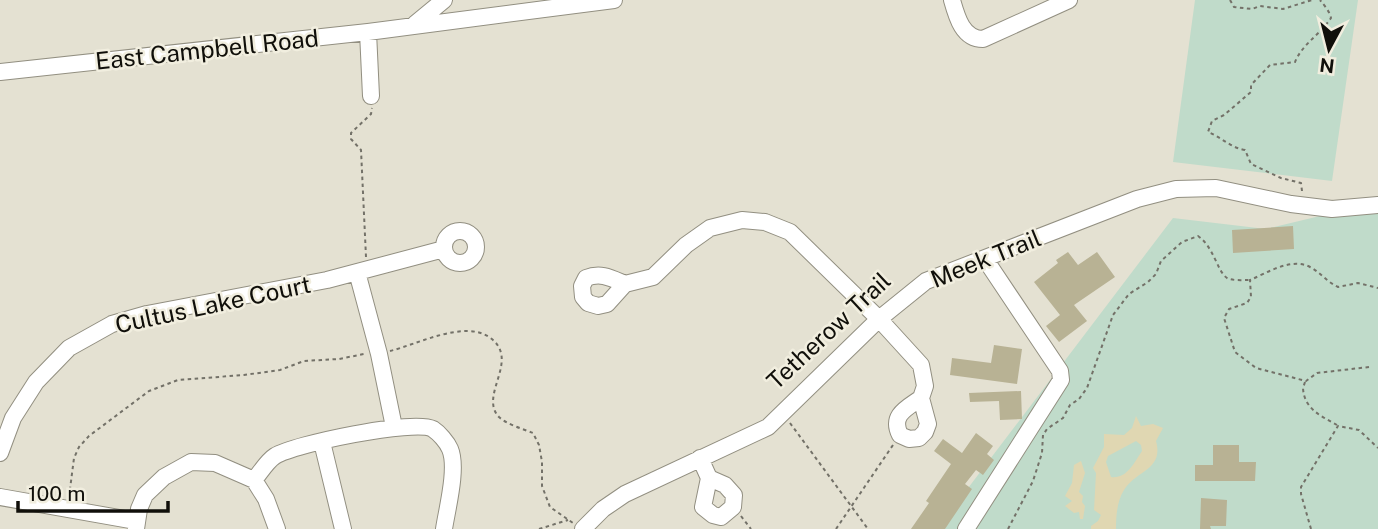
<svg xmlns="http://www.w3.org/2000/svg" width="1378" height="529" viewBox="0 0 1378 529" font-family="'Public Sans',sans-serif">
<rect width="100%" height="100%" fill="#e4e1d2"/>
<path fill="#c0dbca" d="M1195 0H1358L1332 181 1173 162Z
M1378 202V529H937L1173 218 1266 229Z"/>
<path fill="#e0d7b2" fill-rule="evenodd" d="M1136 416 1141 426 1153 424 1163 428 1156 441C1164 470 1136 470 1124 490 1117 501 1116 516 1116 529H1091V526L1098 521 1101 515 1094 510 1096 473 1093 468 1104 447V434L1124 435 1132 428ZM1136 441 1141 445 1142 451C1134 463 1127 479 1111 477L1106 462 1108 456Z
M1081 461 1085 473 1079 492 1083 496 1082 502 1085 506 1083 519H1080L1079 512 1074 513 1065 506 1072 501 1065 496 1072 483 1074 465Z"/>
<path fill="#b8b294" d="M1293 226 1294 249 1233 253 1232 230Z
M1068 252 1078 265 1097 252 1115 277 1074 305 1087 321 1059 342 1046 326 1060 315 1034 282 1058 263 1056 260Z
M994 345 1022 349 1017 384 950 375 952 358 991 363Z
M1021 391 1022 419 1000 420 999 401 970 402 969 393Z
M976 433 993 446 987 454 994 460 983 475 976 470 965 484 972 489 945 529H911L929 503 926 501 951 464 934 451 943 439 962 453Z
M1213 445H1239V462H1256L1255 481H1195V465H1213Z
M1201 498 1227 500 1226 526H1210L1211 529H1200Z"/>
<g fill="none" stroke-linecap="round" stroke-linejoin="round">
<defs>
<path id="minor" d="M952 0C957 18 963 39 983 39L1069 0
M415 24 444 0
M368 32 371 96
M0 72 368 32 614 0
M444 247a16 16 0 1 1 32 0a16 16 0 1 1-32 0Z
M357 272 379 354 394 427
M625 284C611 278 601 272 586 278L582 286 583 297 588 303 598 306 607 304 625 284 653 277 686 245 710 228 742 220 765 222 790 232 879 319 921 365 925 386 921 398 928 424 925 432 919 438 909 439 900 435C890 415 907 408 921 398
M322 442 343 529
M0 453 13 418 36 382 69 348 112 324 147 314 327 280 444 249
M700 458 709 478 703 507 713 515 721 517 733 507 734 495 725 485 709 478
M254 480C260 473 267 461 275 456 294 444 414 419 433 429 439 433 447 442 450 449 458 468 447 509 444 529
M0 497 136 521
M136 529 139 509 145 495 164 477 191 462 215 463 254 480 266 499 277 529
M583 529 603 509 625 494 768 427 879 319 926 281 1137 199 1176 189 1216 188 1291 204 1332 209 1378 205
M966 529 1061 380 1060 371 985 259"/>
</defs>
<use href="#minor" stroke="#928f81" stroke-width="18"/>
<path stroke="#737168" stroke-width="2" stroke-dasharray="3.5 3.5" stroke-linecap="butt" d="M1230 0 1234 7 1252 9 1260 6 1283 9 1312 0
M1302 191 1301 183 1281 178 1251 164 1245 150C1231 148 1221 137 1208 132L1212 121 1224 115 1251 92V85L1270 65 1295 62C1303 43 1320 35 1331 18 1330 12 1324 5 1320 0
M366 257 361 150 351 139V133L371 114 372 108
M390 351C418 344 464 320 489 337 522 359 478 395 499 417 506 424 523 429 533 433L539 445 542 462V486L550 507 573 523
M1369 367 1317 373 1306 381 1256 368 1235 352 1224 318 1229 309 1247 303 1251 297 1250 280C1267 273 1291 257 1310 267 1320 272 1327 282 1338 287L1358 283 1378 288
M1305 382 1303 388C1304 409 1321 416 1337 425
M790 423 868 529
M69 497 74 458 79 447 89 436 149 391 178 380 244 375 280 370 304 361 339 359 364 354
M741 516 751 529
M539 529 568 520
M836 529 893 445
M1008 529 1033 481 1042 453 1043 435 1047 429 1063 418 1070 405 1079 399 1087 388 1113 315 1129 294 1148 282 1156 274 1161 261 1182 242 1198 236C1214 247 1217 271 1227 278 1233 281 1243 280 1250 280
M1311 529 1301 494V487L1338 426 1359 430 1378 448"/>
<use href="#minor" stroke="#fff" stroke-width="16"/>
</g>
<g text-anchor="middle" stroke-width="5" stroke-linejoin="round" paint-order="stroke">
<g font-size="24" fill="#100f0a" stroke="#f1eedf">
<text transform="translate(207 50) rotate(-6)" y="8">East Campbell Road</text>
<text transform="translate(986 259) rotate(-22)" y="8">Meek Trail</text>
<text transform="translate(213 305) rotate(-12)" y="8">Cultus Lake Court</text>
<text transform="translate(829 331) rotate(-43)" y="8">Tetherow Trail</text>
</g>
</g>
<g transform="translate(1329 49) rotate(187)" stroke="#f1eedf" stroke-width="5" paint-order="stroke">
<path d="M0-5L12 26L0 18L-12 26Z" fill="#100f0a"/>
<text y="-10" font-size="19" font-weight="bold" text-anchor="middle" fill="#100f0a">N</text>
</g>
<path d="M18 501v10h150v-10" fill="none" stroke="#100f0a" stroke-width="3.5"/>
<text x="28" y="501" font-size="21" fill="#100f0a" stroke="#f1eedf" stroke-width="5" paint-order="stroke">100 m</text>
</svg>
